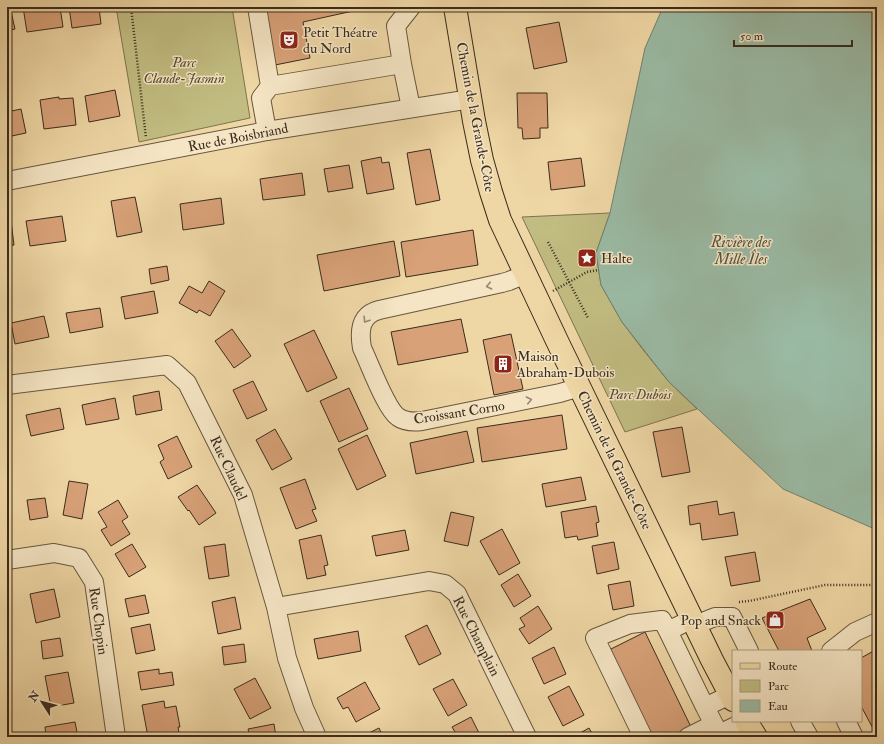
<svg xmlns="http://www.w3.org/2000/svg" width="884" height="744" viewBox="0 0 884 744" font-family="'IM FELL Double Pica',serif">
<rect width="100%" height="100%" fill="#efd7a5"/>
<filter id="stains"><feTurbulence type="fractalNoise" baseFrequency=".005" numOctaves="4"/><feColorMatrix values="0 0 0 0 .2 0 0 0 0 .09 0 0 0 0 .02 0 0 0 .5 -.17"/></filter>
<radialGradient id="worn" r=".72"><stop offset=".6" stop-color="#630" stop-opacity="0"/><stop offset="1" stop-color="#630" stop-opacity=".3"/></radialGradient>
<path fill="#c1bc81" stroke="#7e7450" d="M116 7H232L250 118 139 142Z
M610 213 596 253 601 285 622 322 644 351 669 382 697 409 625 432 522 217Z"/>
<path fill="#9abaa4" stroke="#74816e" d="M663 7H877V162L875 164 877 176V530L783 489 669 382 622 322 601 285 596 253 610 213 645 48Z"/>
<path fill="#d8a178" stroke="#3a2c1e" d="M10 7 15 29 7 31V8Z
M23 7H60L63 27 27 32Z
M69 7H99L101 24 72 28Z
M265 7H352L353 11 303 22 310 58 275 65Z
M559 22 567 62 534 69 526 28Z
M115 90 120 116 89 122 85 96Z
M517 93H547L548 128H540V138L523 139 522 128H518Z
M59 97V99L73 98 76 125 44 129 40 100Z
M21 109 26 133 7 137V112Z
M430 149 440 200 416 205 407 153Z
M381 157 382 163 389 162 394 189 367 194 361 161Z
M581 158 585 186 551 190 548 162Z
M349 165 353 188 328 192 324 169Z
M302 173 305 195 263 200 260 179Z
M135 197 142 232 117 237 111 201Z
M221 198 224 224 183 230 180 204Z
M62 216 66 241 30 246 26 221Z
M7 221H11L14 245 7 246Z
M473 230 478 265 406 277 401 242Z
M394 241 400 276 324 291 317 255Z
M167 266 169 280 151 284 149 269Z
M209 281 225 291 210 316 199 310 197 313 179 303 189 286 202 293Z
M154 291 158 313 125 319 121 297Z
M100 308 103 327 70 333 66 313Z
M44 316 49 337 15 344 11 323Z
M461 319 468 352 398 365 391 332Z
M232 329 251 356 234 368 215 341Z
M314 330 337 378 307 392 284 344Z
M511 334 523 389 494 395 483 340Z
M253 381 267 410 247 419 233 390Z
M349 388 368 429 339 442 320 401Z
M159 391 162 410 136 415 133 396Z
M115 398 119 419 86 425 82 405Z
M60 408 64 429 31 436 26 415Z
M562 415 567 449 482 462 477 428Z
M682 427 690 472 662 477 653 432Z
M275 429 292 459 272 470 256 440Z
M467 431 474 462 416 474 410 443Z
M367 435 386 476 357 490 338 449Z
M177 436 192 467 168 479 160 462 164 459 158 445Z
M581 477 586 500 546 507 542 484Z
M305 479 316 509 312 510 317 521 296 529 280 488Z
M69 481 88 484 82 519 63 515Z
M197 485 216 513 199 525 189 510 188 511 178 497Z
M45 498 48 517 30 520 27 500Z
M118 500 128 517 122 521 130 534 111 546 101 530 107 527 98 512Z
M717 501 719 515 734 512 738 535 702 540 700 523 690 525 688 506Z
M7 503H8L11 524H7Z
M596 506 599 522 596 523 598 536 578 540 577 536 565 538 561 512Z
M451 512 474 517 468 546 444 541Z
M502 529 520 563 499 575 480 541Z
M405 530 409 550 376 556 372 536Z
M321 535 328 565 324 566 326 575 307 579 299 540Z
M614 542 619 569 597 574 592 546Z
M132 544 146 567 129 577 115 554Z
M225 544 229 576 209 579 204 547Z
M755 552 760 581 731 586 725 557Z
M518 574 531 596 514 607 501 585Z
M630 581 634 606 613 610 608 585Z
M54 589 60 617 36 623 30 594Z
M145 595 149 613 129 617 125 599Z
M235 597 241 629 218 634 212 602Z
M810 599 826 629 807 638 812 651H779L762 618Z
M538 606 552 629 529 644 519 629 525 626 520 618Z
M150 624 155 650 136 654 131 628Z
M427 625 441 654 419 665 405 636Z
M358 631 361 651 318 659 314 639Z
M645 632 691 727 669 737H646L605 652Z
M60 638 63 656 43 659 41 641Z
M244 644 246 662 224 665 222 647Z
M554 647 566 674 544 684 532 658Z
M877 649V736L861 706V658Z
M159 669V674L172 672 174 685 141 690 138 672Z
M68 672 74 703 51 707 45 676Z
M255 678 271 708 250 719 234 689Z
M453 679 467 705 448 716 433 689Z
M365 682 380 709 356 722 348 707 343 709 337 698Z
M569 686 584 715 563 726 548 697Z
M164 701 165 708 176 706 180 727H178L179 733 156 737H148L142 705Z
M471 717 481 737H458L452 727Z
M75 722 78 737H46L45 727Z
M274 724 276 737H250L248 729Z
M379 728 383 737H361Z
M589 728 594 737H573Z"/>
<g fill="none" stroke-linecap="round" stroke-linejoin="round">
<defs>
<path id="minor" d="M257 7 270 86 261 98 267 131
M402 64 396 26 411 7
M270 86 402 64 411 108
M7 181 267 131 471 99
M526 274 509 281 502 283 379 310C360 315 359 331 362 348 369 362 386 409 398 417 405 422 414 422 422 421L560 393 580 387
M7 385 167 365 187 383 243 495 276 607 287 658 304 708 317 737
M7 560 54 553 79 558 94 582 116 737
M276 607 429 581 445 584 457 594 527 737
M692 619 668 631 705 707 730 695
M695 625 715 617H732L749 651
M831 651 855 632 877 622
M705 707 719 734 746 721
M800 721 809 737
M846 721 854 737
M643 737 595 638 630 624 662 620 668 631
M688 737 714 724"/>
<path id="major" d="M455 7 474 121 482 160 491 192 500 220 559 345 712 660 733 700
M746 721 756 737"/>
</defs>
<use href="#minor" stroke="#675740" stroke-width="20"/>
<use href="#major" stroke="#3a2c1e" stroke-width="24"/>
<path stroke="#3a2c1e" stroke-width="2.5" stroke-dasharray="1 2" stroke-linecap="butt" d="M131 7 146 138
M548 242 588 318
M553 291 587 272 599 270
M739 602 749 601 825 585H877"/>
<use href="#minor" stroke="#f5e5c4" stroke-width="18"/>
<use href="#major" stroke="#efd7a5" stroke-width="22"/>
</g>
<defs><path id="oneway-chevron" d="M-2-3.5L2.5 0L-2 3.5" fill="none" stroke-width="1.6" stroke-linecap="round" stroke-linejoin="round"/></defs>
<g stroke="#988871">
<use href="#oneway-chevron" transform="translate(489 286) rotate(168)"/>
<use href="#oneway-chevron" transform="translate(366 320) rotate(123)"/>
<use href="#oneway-chevron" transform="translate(529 400) rotate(-12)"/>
</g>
<defs>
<symbol id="theatre-square" viewBox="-11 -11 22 22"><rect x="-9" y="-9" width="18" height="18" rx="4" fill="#8f2418" stroke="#f5e5c4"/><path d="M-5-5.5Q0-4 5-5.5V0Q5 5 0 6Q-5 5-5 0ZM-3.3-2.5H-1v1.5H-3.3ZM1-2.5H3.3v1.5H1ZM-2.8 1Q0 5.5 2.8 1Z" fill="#fff"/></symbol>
<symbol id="sight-square" viewBox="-11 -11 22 22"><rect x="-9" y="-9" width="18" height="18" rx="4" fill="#8f2418" stroke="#f5e5c4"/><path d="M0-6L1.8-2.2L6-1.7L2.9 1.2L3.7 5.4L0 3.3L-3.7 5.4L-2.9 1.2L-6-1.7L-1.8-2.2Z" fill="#fff"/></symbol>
<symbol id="building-square" viewBox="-11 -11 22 22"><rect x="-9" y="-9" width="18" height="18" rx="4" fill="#8f2418" stroke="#f5e5c4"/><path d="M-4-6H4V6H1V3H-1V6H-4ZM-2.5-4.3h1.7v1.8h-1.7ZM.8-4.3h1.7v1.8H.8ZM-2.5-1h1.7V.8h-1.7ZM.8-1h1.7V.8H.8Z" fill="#fff"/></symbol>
<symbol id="shop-square" viewBox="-11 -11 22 22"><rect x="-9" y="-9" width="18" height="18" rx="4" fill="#8f2418" stroke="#f5e5c4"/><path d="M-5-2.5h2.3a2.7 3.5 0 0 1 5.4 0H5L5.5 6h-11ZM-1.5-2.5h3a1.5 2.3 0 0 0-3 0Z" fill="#fff"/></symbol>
</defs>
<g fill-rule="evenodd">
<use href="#theatre-square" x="278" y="29" width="22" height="22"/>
<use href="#sight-square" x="576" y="247" width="22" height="22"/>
<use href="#building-square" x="492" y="353" width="22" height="22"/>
<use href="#shop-square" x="764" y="609" width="22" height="22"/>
</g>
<g text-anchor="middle" stroke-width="3" stroke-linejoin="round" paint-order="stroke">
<g font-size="14" fill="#3a2c1e" stroke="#f5e5c4" text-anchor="start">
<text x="303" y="37">Petit Théatre<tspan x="303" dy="16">du Nord</tspan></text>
<text x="601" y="263">Halte</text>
<text x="517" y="361">Maison<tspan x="517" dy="16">Abraham-Dubois</tspan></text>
<text x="761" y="625" text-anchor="end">Pop and Snack</text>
</g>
<g font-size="14" font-style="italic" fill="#554932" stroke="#f5e5c4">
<text x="184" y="67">Parc<tspan x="184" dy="16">Claude-Jasmin</tspan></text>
<text x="640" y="399">Parc Dubois</text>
</g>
<g font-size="14" fill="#3a2c1e" stroke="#f5e5c4">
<text transform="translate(476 117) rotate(79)" y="5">Chemin de la Grande-Côte</text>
<text transform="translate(238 137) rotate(-11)" y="5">Rue de Boisbriand</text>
<text transform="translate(459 412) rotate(-9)" y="5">Croissant Corno</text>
<text transform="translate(615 460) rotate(64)" y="5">Chemin de la Grande-Côte</text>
<text transform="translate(229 468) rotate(65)" y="5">Rue Claudel</text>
<text transform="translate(99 621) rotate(82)" y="5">Rue Chopin</text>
<text transform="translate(477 636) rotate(63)" y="5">Rue Champlain</text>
</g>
<g font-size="15" font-style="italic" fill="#525040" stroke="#f5e5c4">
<text x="741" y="247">Rivière des<tspan x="741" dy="17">Mille Îles</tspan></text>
</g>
</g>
<rect width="884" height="744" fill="none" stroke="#efd7a5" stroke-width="24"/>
<rect x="8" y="8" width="868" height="728" fill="none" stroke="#3a2c1e" stroke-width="2"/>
<rect x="12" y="12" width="860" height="720" fill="none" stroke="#3a2c1e"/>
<rect x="732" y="650" width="130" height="72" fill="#f5e5c4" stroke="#aa9b82"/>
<rect x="740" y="663" width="20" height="6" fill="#efd7a5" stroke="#aa9b82"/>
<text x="768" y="670" font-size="12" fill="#3a2c1e">Route</text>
<rect x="740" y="680" width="20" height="12" fill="#c1bc81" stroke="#aa9b82"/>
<text x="768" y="690" font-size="12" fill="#3a2c1e">Parc</text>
<rect x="740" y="700" width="20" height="12" fill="#9abaa4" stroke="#aa9b82"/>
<text x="768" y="710" font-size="12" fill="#3a2c1e">Eau</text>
<g transform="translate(42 702) rotate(306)" stroke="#f5e5c4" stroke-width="3" paint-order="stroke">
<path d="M0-3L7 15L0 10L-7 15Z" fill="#3a2c1e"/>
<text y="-6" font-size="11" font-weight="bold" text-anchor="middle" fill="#3a2c1e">N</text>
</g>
<path d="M734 40v6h118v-6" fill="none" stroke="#3a2c1e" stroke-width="2"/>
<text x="740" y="40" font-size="12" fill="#3a2c1e" stroke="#f5e5c4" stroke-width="3" paint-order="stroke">50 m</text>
<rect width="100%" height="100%" filter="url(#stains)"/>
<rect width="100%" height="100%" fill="url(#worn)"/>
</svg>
